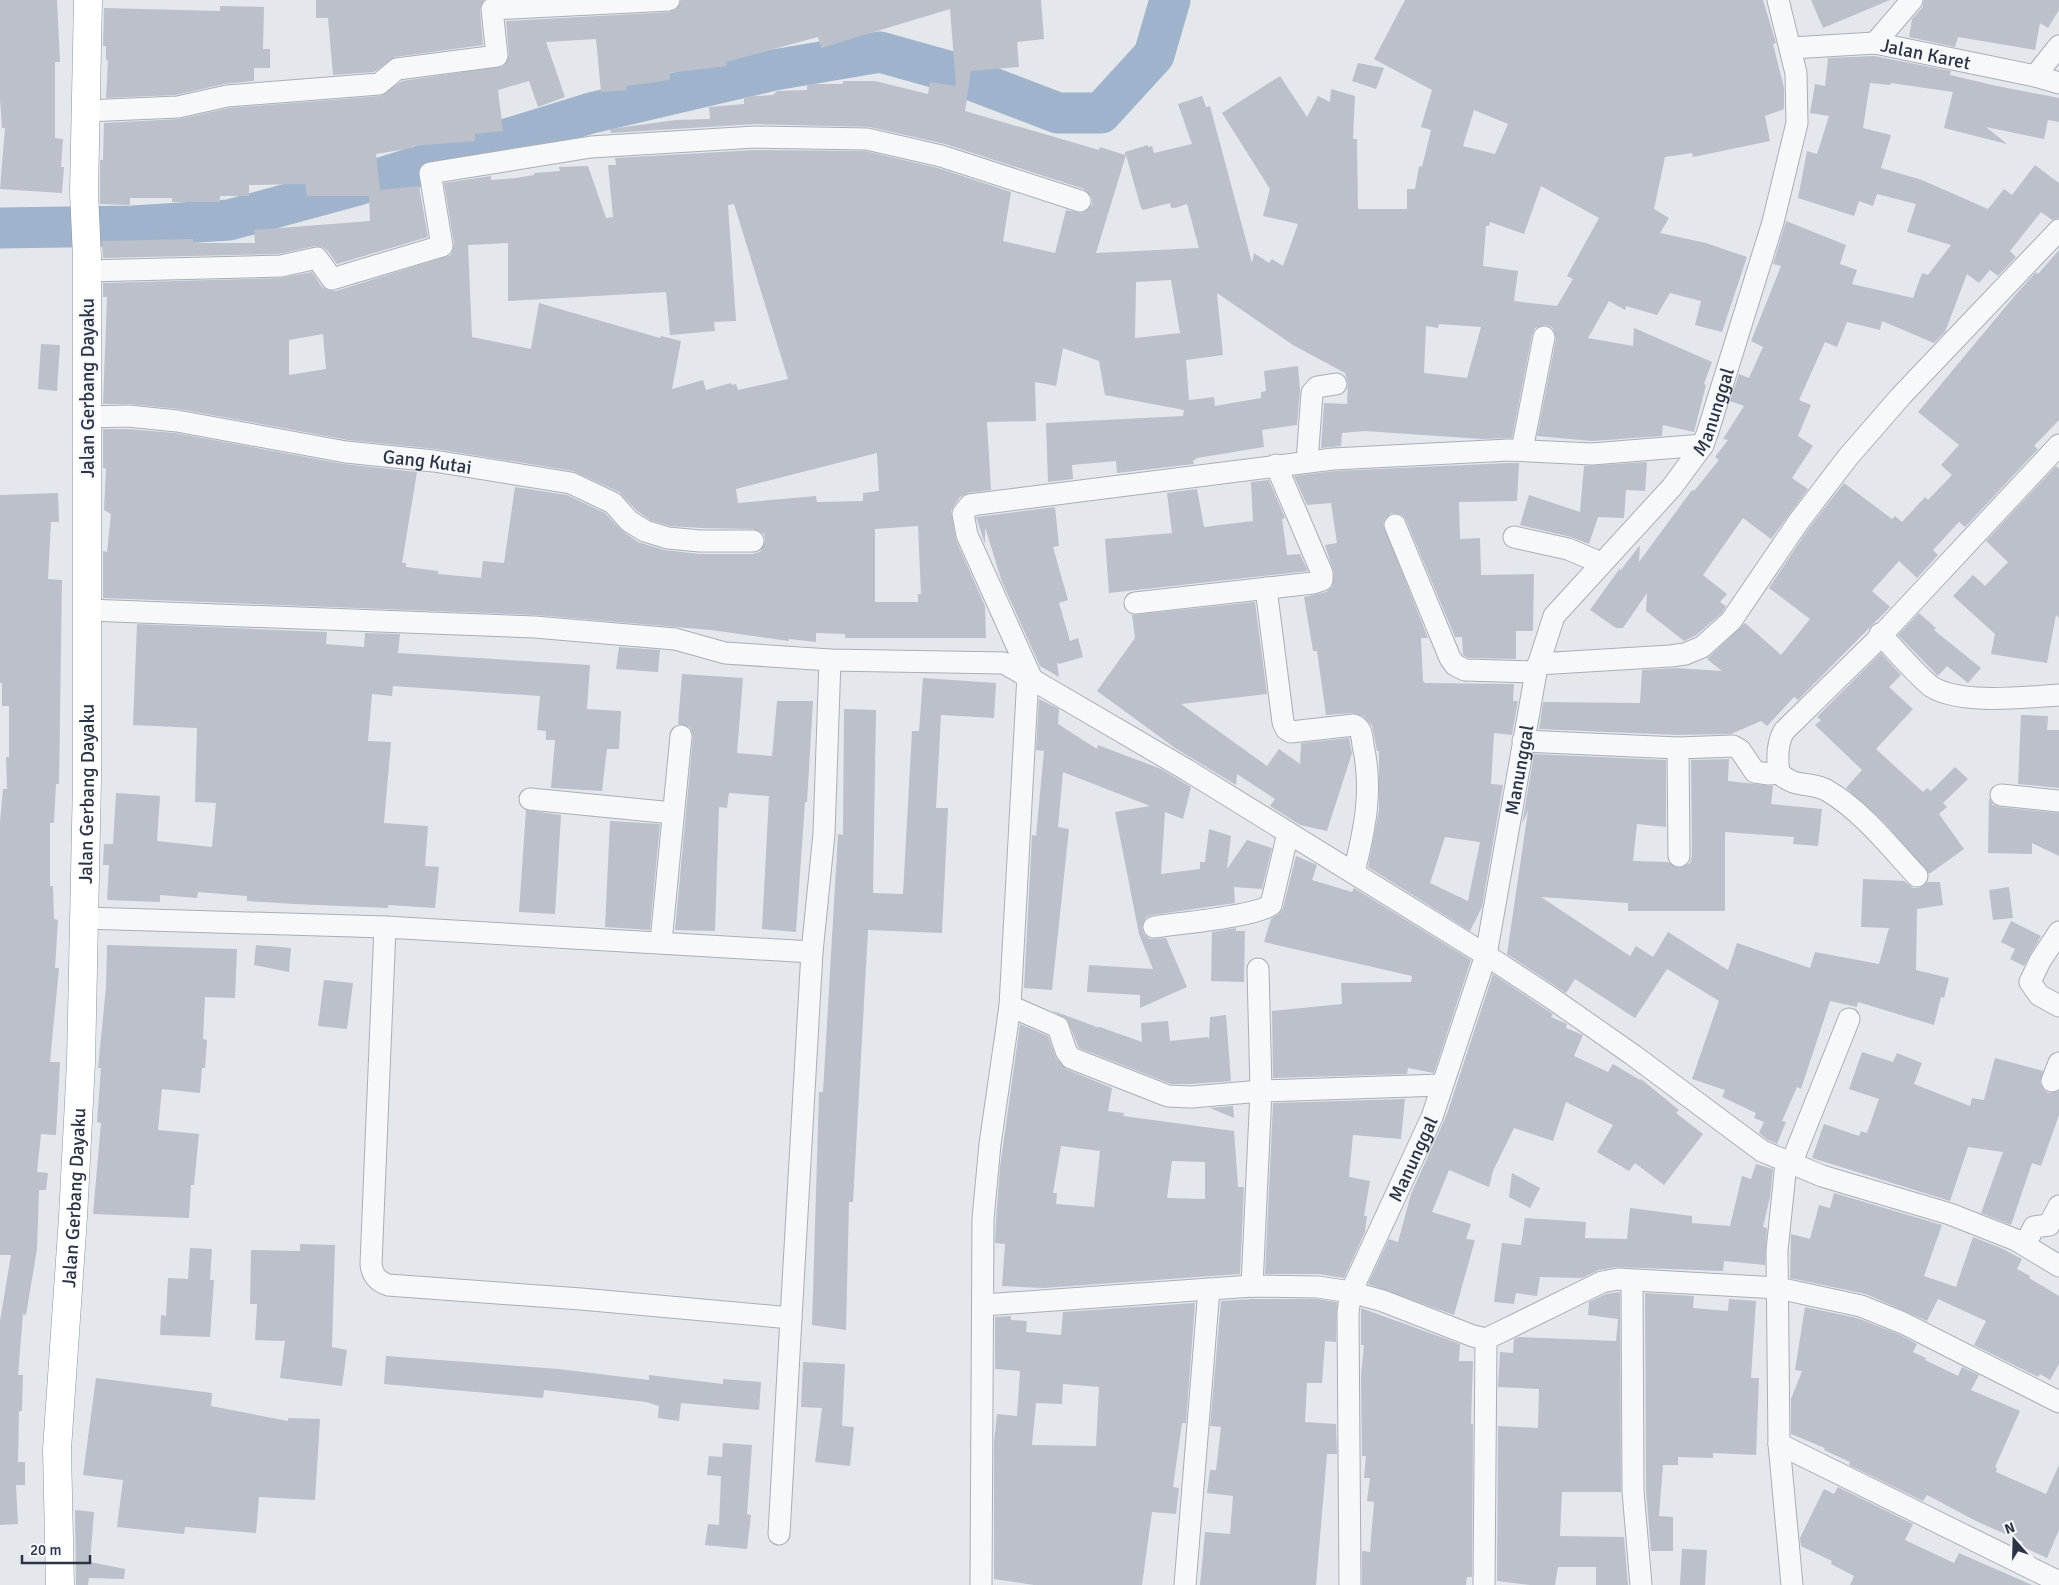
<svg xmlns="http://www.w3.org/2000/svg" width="2059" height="1585" viewBox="0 0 2059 1585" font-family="Signika,sans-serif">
<rect width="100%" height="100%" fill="#e4e7ec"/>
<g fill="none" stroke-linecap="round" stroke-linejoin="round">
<path stroke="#9fb4cc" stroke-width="41" d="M0 228 133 226 229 220 358 185 591 113 774 70 880 52 948 71 1058 113H1101L1154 55 1170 0"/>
</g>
<path fill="#bbc0ca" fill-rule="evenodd" d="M0 0H57L60 62H55V138L63 139 61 167H64L62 193 0 189 5 128H2L0 99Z
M316 0H484L480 10 483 45 395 57 374 72 333 75 328 18H316Z
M681 0H1041L1044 39 1017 42 1019 67 971 71 965 111 1099 150 1100 147 1125 155V152L1148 145V147L1152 146 1154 153 1192 144 1178 104 1202 96 1206 107 1210 106 1252 263 1254 253 1269 263 1272 259 1283 266 1298 224 1263 216 1270 189 1222 113 1280 76 1307 117 1318 96 1330 102 1331 89 1355 96 1353 139H1357L1358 209H1407V189H1415L1419 166 1422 167 1431 130 1421 127 1432 90 1374 59 1405 0H1763L1776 43 1773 44 1784 88V109L1765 116 1770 141 1693 157 1692 153 1665 157 1654 209 1669 218 1660 233 1706 243 1747 257 1722 332 1695 325 1701 301 1670 293 1657 315 1626 306 1625 310 1609 301 1588 338 1633 346 1634 328 1712 362 1704 384 1706 385 1694 432 1663 425 1662 436 1592 441 1537 436 1556 339 1553 328 1546 325 1535 328 1532 335 1512 438 1482 439 1365 431 1342 433 1341 446 1321 448 1324 403 1347 404 1348 383 1345 373 1293 345 1217 293 1223 355 1186 360 1189 400 1214 397 1215 406 1261 398V392L1266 391 1264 371 1298 366 1300 390 1297 425 1262 430 1264 447 1197 458 1193 461 1194 464 1117 473 1116 461 1072 465 1073 479 1048 482 1046 423 1183 416 1184 410 1105 395 1099 361 1063 348 1056 386 1035 382 1036 421 987 422 991 490 968 493 960 497 951 511 956 540 985 606 986 638H845V634L816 633V642L789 639V641L711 630 536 615 103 598V551L107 552 111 514 104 510 106 469 103 468V429H128L175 433 344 464 417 472 402 563H406V567L438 571V574L481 578 483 561 504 563 515 487 567 495 605 513 620 529 638 542 664 550 700 554H753L760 552 765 541 764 534 753 529 701 528 670 526 650 520 637 511 619 492 573 471 436 449 348 440 179 409 129 404H103L107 297H103V283L281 278 312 272 322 287 329 291H336L451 255 454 244 444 183 491 176V180L516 178 534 175V173L560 171 559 167 588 166 606 218 613 217 608 165H616L615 158 755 150 865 151 938 168 1011 192 1003 241 1055 253 1066 210 1082 213 1092 205V198L1084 189 945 144 870 127 755 124 611 133 610 129 676 120 710 119 709 107 744 104V97L773 95 777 91 807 90V84H843V81H875L928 94 930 82 956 86 950 9 821 48 818 37 726 62 727 66 669 73 670 80 626 86 627 90 601 92 596 39 546 42 565 97 538 107 529 81 498 90 503 131 475 134V141L412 146V148L376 154 380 190 419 186 428 237 337 264 327 250 322 247 315 246 279 254 103 258 102 241 193 239V243H255L254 230 370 221 369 196H307L305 184 249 185V196H220V202H172V198H130V205L100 204V160H103L104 123 179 119 229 108 380 96 402 81 504 66 509 55 506 21 670 12 676 10ZM1474 110 1508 124 1495 154 1463 146ZM1126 155 1141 208 1143 210 1170 203 1171 208H1175L1187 204 1199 248 1096 253ZM1541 186 1599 218 1567 276 1573 279 1557 306 1514 301 1518 271 1483 266 1486 226H1489L1490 222 1524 234ZM734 204 788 379 738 390 736 384 732 385 731 383 706 390 703 380 672 389 681 341 661 336 660 338 539 303 531 349 472 337 468 245 508 243V301L666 292 670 335 715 331 714 322 736 321 728 205ZM1171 280 1180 333 1135 338 1136 282ZM1439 324 1481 327 1467 378 1424 373 1426 326 1438 328ZM323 334 326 369 289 375V340ZM877 453 879 491 863 493V501L817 502 816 496 738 503 736 489ZM918 526 921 594H918V602H875V529Z
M1811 0H1890L1823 28Z
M1924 0H2059V10L2048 28 2040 23 2035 50 1958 37 1955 47 1909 37 1912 19 1922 8Z
M220 6 264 7 263 49H270V68H254V81L224 84 176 95 106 98 108 60H106V46H103L104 8 220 11Z
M1874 56 1951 71 1950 75 1997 86 2059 98V122L2048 120 2044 139 1986 127 2007 144 1944 128 1953 92 1891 83 1890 85 1870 83 1863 128 1891 135 1881 168 1922 180 1988 209 2004 189 2012 195 2035 165 2059 183V218L2052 220 2041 212 2010 251 2016 257 1998 276 1990 270 1979 283 1967 274 1945 332 1934 343 1882 321 1880 330 1847 322 1837 347 1825 342 1799 400 1811 405 1798 436 1813 446 1792 478 1808 489 1771 539 1743 518 1703 575 1727 594 1720 602 1726 606 1722 613 1695 636 1684 641 1646 611 1647 593 1623 628H1616L1590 610 1620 568V571L1640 545 1639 562 1692 490 1694 491 1719 460 1715 457 1728 440 1723 439 1744 406 1730 401 1739 374 1749 378 1763 347 1751 341 1781 266 1773 264 1786 221 1846 245 1840 264 1857 270 1852 284 1913 298 1922 273 1928 275 1951 245 1907 232 1916 204 1877 194 1873 206 1859 201 1854 216 1798 198 1807 151 1817 154 1829 116 1810 113 1815 84 1825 86 1828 58Z
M1358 63 1384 68 1376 89 1352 81Z
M2059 250V420L2034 446 2038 449 1968 524 1965 527 1959 522 1933 550 1938 555 1917 578 1899 561 1872 591 1890 607 1798 700 1794 697 1767 726 1761 721 1731 734 1678 735 1539 729 1543 702 1640 703 1642 670 1676 668 1722 671 1707 659 1745 623 1781 655 1810 619 1769 588 1809 528 1844 483 1892 519 1895 516 1902 522 1925 497 1928 500 1952 475 1941 465 1959 445 1918 412 2017 293 2036 272 2038 274Z
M41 344 60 345 57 391 38 389Z
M1647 462 1645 491 1626 490 1624 518 1598 517 1589 544 1571 537 1520 525 1529 495 1580 512 1584 466Z
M1509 463H1519L1517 501 1459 502 1460 539 1480 538 1481 575 1534 574 1533 631H1516V659L1468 658 1463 655 1462 637H1455L1406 520 1402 515 1391 513 1385 518 1383 524 1428 638H1421L1423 681 1425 683 1514 684 1513 701H1518L1512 735 1494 733 1491 784 1503 785 1482 907 1470 931 1368 867 1379 810V751H1377L1372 726 1363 716 1353 713 1326 715 1317 651H1313L1304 597 1326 592 1332 587 1334 573 1325 545 1337 543 1331 503 1307 505 1294 476 1334 471ZM1445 837 1480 842 1468 901 1430 883Z
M2056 466 2059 469V618L2056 615 2047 663 1991 654 1995 634 1953 596 1973 575 1985 586 2008 562 1986 541Z
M1269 480 1285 518 1282 519 1287 555 1300 554 1308 571 1109 593 1105 539 1172 533 1167 493 1197 489 1204 527 1253 521 1251 482Z
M58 493 59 522H51L48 579 62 580 59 784H56L54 823H50V886H53L54 919 58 920 55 968H59L50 1062H60L58 1101 56 1135 41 1134 37 1172 48 1173 46 1190H39L37 1249 26 1315 23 1314 18 1375H23L22 1411H19L18 1462H25V1485H16L18 1524 0 1525V1321L11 1255H0V822L3 789H7L6 757H9V706H2V683H0V495Z
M1055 507 1059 546 1053 547 1068 600 1059 603 1070 641 1078 638 1083 657 1059 664 1057 662 1059 677 1040 666 1002 582 985 527V544L976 517Z
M1255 602 1267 694 1181 704 1267 766 1279 749 1300 764 1301 743 1349 738 1352 753 1327 831 1300 825 1270 806 1275 799 1237 774 1236 785 1175 748 1097 691 1135 638 1132 615Z
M1919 613 1936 628 1934 630 1981 668 1968 683 1947 666 1938 676 1898 635Z
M137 624 327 632 326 644 364 647 365 633 400 634 398 653 590 665 587 709 621 711 619 749H607L602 791 551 788 555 740H546V731L537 730 540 696 393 686 392 696 372 694 368 741 391 742 384 823 428 826 425 866 439 867 435 908 388 905V908L294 904 247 901V896L198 892 197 898 160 895V902L107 900 109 865H103L104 844H113L116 793 160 796 157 841 212 847 216 803 195 802 197 728 133 725Z
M619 647 660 650 658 672 616 669Z
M1881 653 1901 675 1889 687 1913 709 1876 749 1923 792 1927 788 1931 791 1955 767 1968 779 1943 803 1947 807 1939 814 1964 849 1929 874 1884 822 1846 788 1862 770 1815 725 1821 720 1817 717Z
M682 674 743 678 737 753 772 756 777 701H813L807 802H805L796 932 762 929 769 796 729 793 727 808 719 807 715 931 675 930 693 737 690 727 678 724Z
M923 678 996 683 994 718 941 715 936 808H948L942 933 868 930 853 1202H849L846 1330 812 1325 819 1092H823L838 834 843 835 844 709 876 710 873 893 903 894 912 731H919Z
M1039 699 1059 709 1058 724 1097 749 1098 745 1161 769 1191 787 1183 819 1165 812 1161 874 1200 869V862H1205L1209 829 1231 836 1227 869 1247 840 1272 848 1262 889 1234 887 1235 903 1152 915 1146 917 1142 928 1144 934 1150 939 1166 938 1187 987 1140 1008V995L1087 992 1089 965 1153 969 1139 934 1115 812 1150 806 1063 772 1058 827 1069 829 1052 990 1024 988 1032 835 1036 836 1044 751 1036 750Z
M2021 715 2048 716 2047 730H2059V788L2018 784Z
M1534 754 1666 760V827L1637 824 1633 861 1668 862 1679 868 1690 863 1692 856 1691 760 1729 759 1728 781 1773 786 1771 804 1822 809 1818 846 1793 844 1794 837 1725 832V911H1628V903L1541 897 1630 956 1636 946 1653 957 1668 932 1728 970 1737 943 1810 968 1815 952 1879 964 1889 928 1861 927 1863 879 1904 881 1913 888H1919L1928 882H1940L1943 905 1917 909 1916 970 1949 978 1944 998 1941 997 1934 1025 1858 1002 1857 1007 1830 1001 1801 1089 1797 1087 1782 1121 1786 1122 1777 1144 1768 1140 1759 1133 1764 1122 1754 1118 1756 1113 1722 1097 1725 1090 1692 1079 1719 1001 1667 969 1635 1018 1575 979 1566 993 1507 954 1528 811 1522 824Z
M1989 798 1993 805 2000 807 2059 813V856L2032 843V854L1988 853Z
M526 810 561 815 555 914 519 912Z
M610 821 660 824 650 930 605 927Z
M1296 856 1317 865 1312 880 1352 892 1354 888 1471 960 1434 1073 1408 1068 1407 1074 1273 1078 1272 1011 1342 1004 1341 983 1411 982 1412 976 1264 942 1271 919 1280 913 1283 908Z
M2009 887 2013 918 1993 920 1989 890Z
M2011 921 2041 936 2024 966 2010 959 2015 949 2001 942Z
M1236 928V931H1245L1244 982 1211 981 1212 932Z
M107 945 237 949 235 998 205 997 203 1039 207 1040 205 1068H202L200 1093 162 1089 158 1130 199 1134 194 1185H191L189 1218 93 1214 101 1123 97 1122 101 1068H98L106 987Z
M256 945 291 948 289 972 254 965Z
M1493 974 1553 1014 1551 1017 1565 1023 1567 1024 1566 1028 1583 1035 1574 1056 1608 1072 1613 1064 1640 1080 1641 1079 1679 1110 1676 1113 1703 1134 1664 1185 1635 1163 1629 1171 1597 1152 1613 1125 1566 1102 1553 1141 1514 1128 1493 1171 1489 1187 1449 1170 1432 1212 1471 1224 1466 1239 1475 1240 1454 1315 1368 1284 1389 1239 1398 1242 1411 1194 1447 1114Z
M324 980 353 983 347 1029 318 1026Z
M1051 1010 1097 1027 1094 1028 1100 1027 1142 1042 1141 1023 1168 1021 1170 1041 1208 1037 1209 1040 1210 1017 1226 1015 1231 1081 1192 1084H1171L1079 1048 1067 1019Z
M1020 1024 1048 1036 1056 1058 1066 1069 1112 1088 1108 1111 1124 1113 1123 1116 1234 1131 1238 1187H1244L1240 1274 1043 1288 1002 1286 1005 1244 995 1243 996 1220 1000 1167ZM1061 1146 1100 1151 1094 1207 1056 1204 1057 1193H1053ZM1172 1161 1205 1162V1199L1167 1198Z
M1862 1052 1893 1062 1897 1053 1922 1063 1914 1084 1970 1106 1972 1098 1984 1100 1995 1058 2043 1071 2040 1082 2043 1089 2048 1093 2059 1091V1115L2041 1166 2032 1163 2011 1225 1981 1213 2003 1152 1968 1147 1950 1201 1812 1158 1824 1124 1859 1136 1861 1131 1867 1133 1879 1099 1849 1089Z
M1405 1099 1401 1139 1353 1135 1349 1177 1370 1181 1364 1216H1367L1365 1232 1344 1278 1318 1274H1265L1273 1103Z
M1233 1106 1234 1118 1210 1108Z
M1756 1164 1773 1169 1770 1197 1763 1227 1767 1228 1765 1265 1724 1261 1723 1271 1616 1267 1599 1270 1582 1278 1540 1277 1537 1296 1516 1293 1514 1304 1494 1302 1502 1243 1521 1245 1525 1218 1586 1222 1585 1238 1627 1239 1630 1208 1692 1216V1223L1730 1226 1742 1176 1751 1179Z
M1512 1173 1540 1188 1530 1208 1509 1197Z
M1834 1193 1942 1225 1924 1276 1956 1287 1973 1237 2001 1248 2022 1259 2017 1269 2030 1276 2029 1278 2059 1296V1364L2050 1380 2040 1374 2038 1377 1974 1345 1986 1321 1938 1299 1927 1321 1866 1294 1790 1278 1791 1234 1810 1239 1819 1205 1830 1208Z
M300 1244 335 1245 332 1347 347 1350 342 1386 280 1378 285 1341 255 1340 257 1304H250L251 1250 300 1251Z
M190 1248 212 1249 210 1280H214L210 1337 160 1335 161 1315 166 1316 168 1278 188 1279Z
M1620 1292 1621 1492H1562L1560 1536 1624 1537 1628 1585H1596V1567H1558L1555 1585H1530L1497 1581 1498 1426 1538 1428 1539 1389 1498 1387 1500 1352 1513 1353 1514 1339 1518 1337 1616 1341 1618 1319 1588 1315 1589 1302 1606 1294Z
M1645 1293 1694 1296 1693 1308 1728 1311 1729 1299 1756 1301 1751 1378H1759L1756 1455 1713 1453V1458L1678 1457V1465H1663L1659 1516 1673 1517V1551H1651L1646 1490Z
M1252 1299H1317L1337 1302 1336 1342 1325 1341 1322 1383H1307L1305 1422 1336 1424 1337 1454H1327L1316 1585H1200L1205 1532 1230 1534 1233 1496 1207 1493 1210 1470H1216L1221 1427 1210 1426 1221 1301Z
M1195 1303 1186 1423H1182L1173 1487 1179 1488 1176 1514 1152 1512 1142 1585H1034L994 1579V1442L997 1414 1017 1416 1020 1371 995 1369V1317L1011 1316V1320L1027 1321 1026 1332 1061 1335 1063 1312ZM1063 1384 1099 1387 1096 1446 1032 1445 1036 1403 1062 1404Z
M1805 1307 1857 1318 1898 1334 1917 1344 1913 1352 1926 1358 1925 1360 1958 1376 1962 1367 1979 1375 1971 1390 2020 1411 1995 1467 1997 1468 1996 1472 2046 1494 2059 1465V1530L2047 1558 2021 1546 2023 1542 1976 1521 1927 1495 1923 1501 1849 1465 1850 1462 1824 1450 1825 1448 1791 1434V1399L1802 1371 1795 1370Z
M1361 1308 1460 1344 1459 1361H1473L1471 1424H1473L1472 1577H1467L1466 1585H1362V1551L1370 1552 1374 1502 1367 1501 1370 1478H1364L1366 1456H1362L1361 1375 1364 1345H1361Z
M386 1356 558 1369 649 1380V1375L723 1384V1379L761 1382 759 1410 681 1403 679 1421 658 1418 659 1406 646 1402 544 1390 543 1398 384 1384Z
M803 1362 845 1364 842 1426 854 1427 850 1466 815 1462 822 1408 801 1407Z
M96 1378 212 1393 211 1406 288 1421V1418L320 1419 315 1500 259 1497 256 1533 185 1527 184 1534 117 1527 123 1480 83 1475Z
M723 1443 752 1445 747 1514 751 1515 747 1549 705 1545 708 1524 719 1525 721 1476 707 1475 709 1456 722 1457Z
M1838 1487 1913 1524 1905 1540 1954 1563 1959 1553 2032 1585H1850L1854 1576 1831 1564 1832 1561 1801 1546 1800 1538 1824 1489 1834 1494Z
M75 1510 94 1512 90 1562 125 1569 124 1579 89 1578 88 1585H76Z
M1682 1549 1707 1550 1705 1585H1680Z"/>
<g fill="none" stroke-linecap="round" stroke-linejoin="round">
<defs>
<g id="minor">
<path d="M1875 43 1912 0"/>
<path id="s1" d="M1791 48 1875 43 2035 76 2059 83"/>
<path d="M2035 76 2059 46"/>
<path d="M86 111 178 107 227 96 379 84 397 69 497 56 492 9 669 0"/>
<path d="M87 271 281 266 317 258 332 279 442 246 430 173 591 147 755 137 867 139 941 156 1080 201"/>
<path id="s2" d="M87 417 128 416 177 421 346 452 434 461 571 483 613 503 629 521 645 531 668 538 700 541H753"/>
<path d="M1522 450 1544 337"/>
<path d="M1307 462 1312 393 1317 387 1336 384"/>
<path d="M1395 525 1450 658 1455 665 1465 670 1536 672"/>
<path d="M1514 537 1568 549 1601 563"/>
<path d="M1266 588 1283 722 1286 729 1291 732 1354 725C1362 728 1362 738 1363 745 1373 790 1365 828 1354 872"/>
<path d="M1135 603 1313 583 1322 580V573L1276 465"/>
<path d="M88 610 535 627 675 639 725 653 830 660 1004 663 1187 770 1486 955 1550 997 1633 1055 1762 1151 1822 1176 1950 1214 2016 1240 2059 1266"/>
<path d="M1880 634C1893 647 1919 678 1932 687 1962 705 2025 697 2059 695"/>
<path d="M1538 664 1670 656 1685 654 1702 647 1731 621 1799 521 1848 457 1901 396 2059 230"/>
<path d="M1031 677 967 535 963 514 970 505 1333 459 1509 450 1592 454 1703 445"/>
<path d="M1523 741 1678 748 1733 746 1740 750 1755 772 1769 774 1779 773C1777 759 1777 743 1784 731L1875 642 2059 445"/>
<path d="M1678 748 1679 856"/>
<path d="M1779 773C1795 789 1812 781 1828 791 1862 811 1890 847 1917 876"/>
<path d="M2001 795 2059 801"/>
<path d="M530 799 673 813"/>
<path d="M84 918 385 927"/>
<path d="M385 927 812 952 791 1318 581 1299 388 1285C377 1281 372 1275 371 1264Z"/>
<path d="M1154 927C1179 923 1253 917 1271 905L1288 833"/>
<path d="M2059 932 2040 961 2030 982 2039 995 2059 1006"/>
<path d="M661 942 681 736"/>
<path d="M812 952 824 834 830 660"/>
<path d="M1010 1006 1058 1027 1066 1051 1071 1058 1168 1096 1192 1097 1261 1091 1258 969"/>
<path d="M2052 1081 2059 1063"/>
<path d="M1786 1163 1777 1251 1779 1444 1792 1585"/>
<path d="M1791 1164 1849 1019"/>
<path d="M2025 1245 2034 1227 2049 1225 2059 1206"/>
<path d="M1632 1281 1633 1491 1641 1585"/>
<path d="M1252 1286 1261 1091 1442 1085"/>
<path d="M984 1305 1252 1286 1318 1287 1351 1292 1383 1301 1473 1336 1486 1339 1602 1282 1618 1279 1778 1288 1861 1306 1903 1323 2059 1402"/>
<path d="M1779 1444 2059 1582"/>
<path d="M779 1534 791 1318"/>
<path d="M981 1585 983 1219 990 1144 1010 1006 1028 675"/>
<path d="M1185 1585 1209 1289"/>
<path id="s3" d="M1350 1585 1348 1312 1351 1292 1432 1117 1486 955 1536 672 1554 616 1672 487 1703 445 1708 431 1773 222 1797 123 1796 73 1778 0"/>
<path d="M1484 1585 1486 1339"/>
</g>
<g id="highway">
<path id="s4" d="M60 1585 57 1449 73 1217 81 1062 87 780V257L84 192 88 0"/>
</g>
</defs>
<use href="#minor" stroke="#a9aeb7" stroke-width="23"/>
<use href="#highway" stroke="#8b94a3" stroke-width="29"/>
<use href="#minor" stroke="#f7f8fa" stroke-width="21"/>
<use href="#highway" stroke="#fff" stroke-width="28"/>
</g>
<g text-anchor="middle" stroke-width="4" stroke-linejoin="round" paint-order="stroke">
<g font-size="19" fill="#2b3445" stroke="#f4f6f9">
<text dy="7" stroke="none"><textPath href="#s1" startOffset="136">Jalan Karet</textPath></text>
<text transform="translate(87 388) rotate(-90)" y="7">Jalan Gerbang Dayaku</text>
<text dy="7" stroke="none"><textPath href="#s3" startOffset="1265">Manunggal</textPath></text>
<text dy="7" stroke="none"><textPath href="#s2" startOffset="344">Gang Kutai</textPath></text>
<text dy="7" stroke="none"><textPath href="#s3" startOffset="845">Manunggal</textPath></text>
<text dy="7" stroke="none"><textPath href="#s4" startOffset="792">Jalan Gerbang Dayaku</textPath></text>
<text dy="7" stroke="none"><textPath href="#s3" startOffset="440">Manunggal</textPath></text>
<text dy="7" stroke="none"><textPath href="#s4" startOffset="388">Jalan Gerbang Dayaku</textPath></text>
</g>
</g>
<g transform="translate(2014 1540) rotate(340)" stroke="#f4f6f9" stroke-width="4" paint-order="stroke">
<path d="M0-4L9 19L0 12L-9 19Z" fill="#2b3445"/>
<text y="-8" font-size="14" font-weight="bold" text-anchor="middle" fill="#2b3445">N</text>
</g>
<path d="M22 1555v8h68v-8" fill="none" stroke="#2b3445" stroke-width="2.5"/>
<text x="30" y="1555" font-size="15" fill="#2b3445" stroke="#f4f6f9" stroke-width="4" paint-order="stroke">20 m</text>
</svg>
